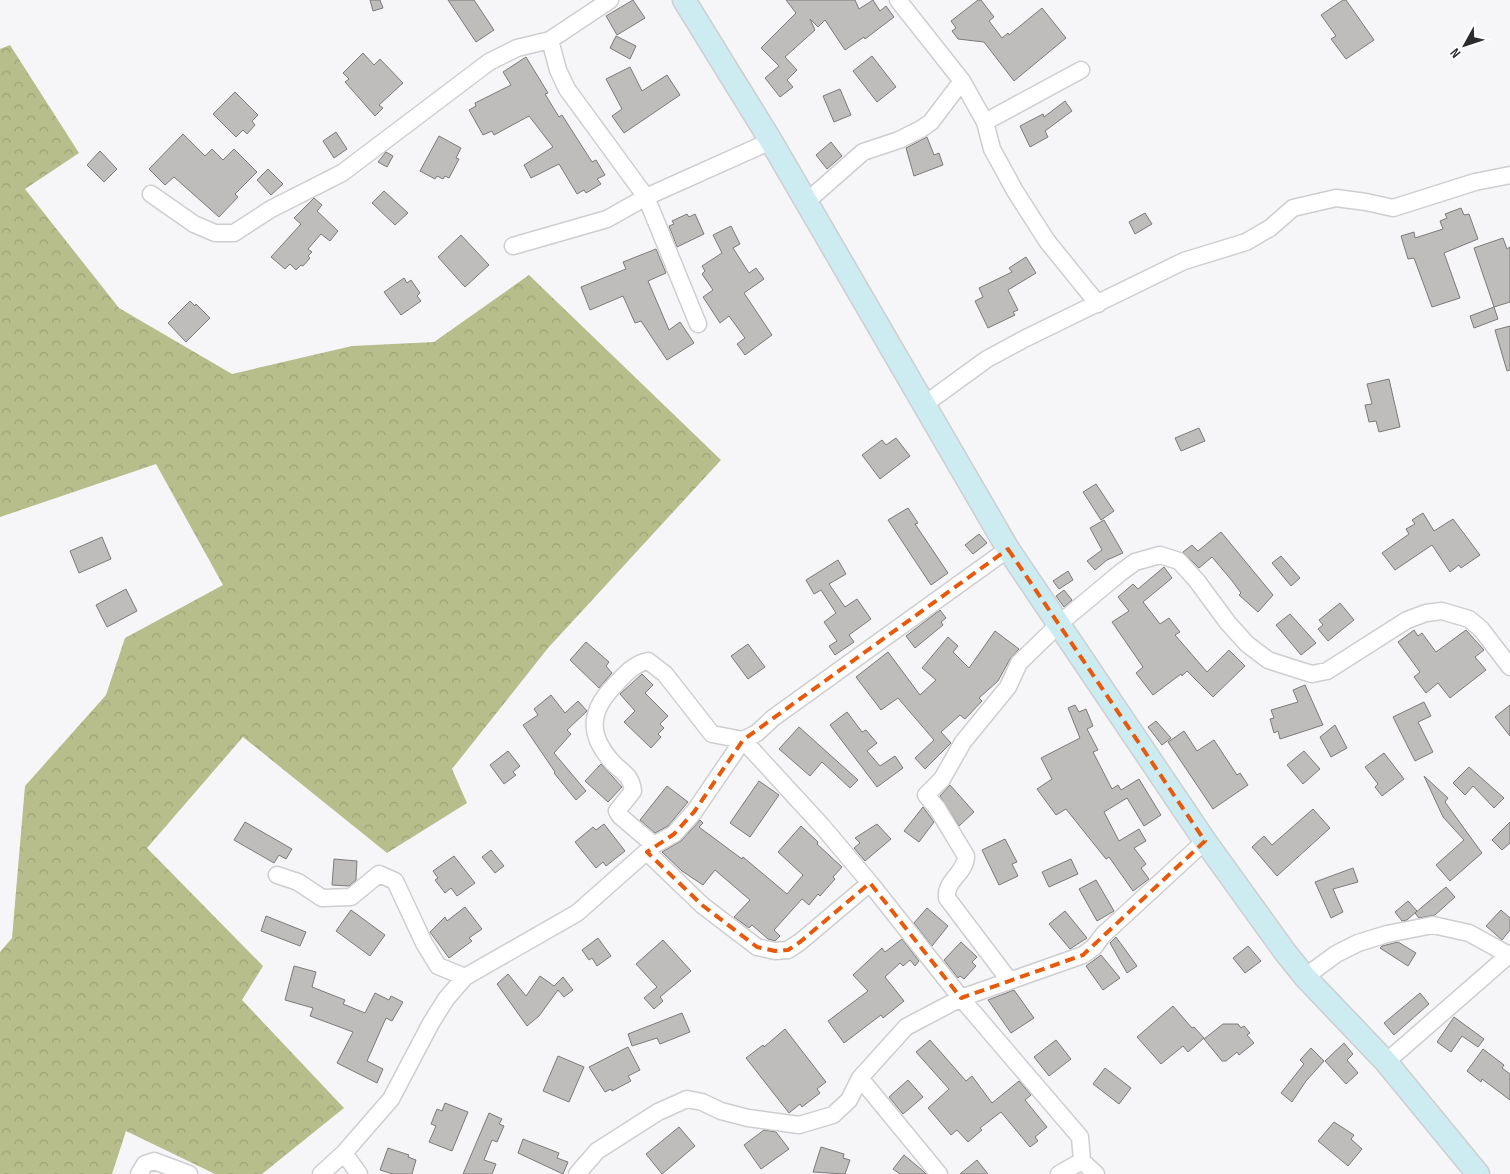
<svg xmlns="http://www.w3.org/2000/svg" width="1510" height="1174" viewBox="0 0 1510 1174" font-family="'Sofia Sans Condensed',sans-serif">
<defs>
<pattern id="forest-crowns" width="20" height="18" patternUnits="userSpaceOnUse" patternTransform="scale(1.25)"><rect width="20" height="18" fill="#b7be8b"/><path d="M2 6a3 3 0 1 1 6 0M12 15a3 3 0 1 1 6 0" fill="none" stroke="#9ea378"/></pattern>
</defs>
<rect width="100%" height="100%" fill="#f6f6f9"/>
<path fill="url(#forest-crowns)" d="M10 45 79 153 25 189 119 308 232 374 352 346 434 342 529 275 721 460 548 648 452 769 467 803 387 853 243 737 147 848 263 966 242 1000 344 1108 262 1174H215L126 1131 112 1174H0V952L12 938 25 786 106 695 125 638 223 585 156 464 0 517V49Z"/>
<path fill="#bfbdbc" stroke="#7c7b79" d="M370 0H380L383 8 373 11Z
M448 0H474L494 30 476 42Z
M633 0 645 18 617 35 606 16Z
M786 0H855L859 9 873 0 880 11 886 6 894 17 865 39 864 37 845 50 825 20 818 27 810 19 815 30 785 57 797 70 787 80 793 87 780 97 765 78 779 66 761 48 796 13Z
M978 0H981L994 17 989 21 1002 38 1008 33 1009 35 1042 8 1066 38 1014 81 984 42 958 39 952 31 956 28 951 21Z
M1343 0H1346L1374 40 1346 59 1331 39 1336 36 1321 15Z
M616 36 636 46 630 59 610 48Z
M363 53 374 65 380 59 403 83 379 105 383 108 375 116 345 82 349 79 343 73Z
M872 56 896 87 877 102 853 71Z
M526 57 548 93 545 94 559 117 562 115 592 162 596 160 605 175 597 179 601 184 586 193 584 190 577 194 559 164 531 178 524 165 553 147 529 116 494 135 492 131 483 135 469 110 476 106 475 103 511 85 503 72Z
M630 67 642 91 667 75 680 95 624 133 612 116 622 109 606 79Z
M840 89 851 115 834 122 823 96Z
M235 92 258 115 252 121 255 125 247 134 243 130 236 137 213 114Z
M1065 101 1072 111 1045 131 1048 137 1030 147 1020 126 1043 114 1044 117Z
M336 132 347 149 334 158 323 141Z
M183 134 205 156 212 149 223 160 234 149 257 172 235 194 238 197 219 217 174 177 165 185 149 169Z
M439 136 461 148 456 158 459 159 449 178 445 176 443 179 437 176 435 179 420 171Z
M927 137 934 155 939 153 943 165 914 176 906 148Z
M831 142 842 156 827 169 816 155Z
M100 151 117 169 104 182 87 165Z
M386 152 393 156 387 167 378 162Z
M268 169 283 184 271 195 257 180Z
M384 191 408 213 395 225 372 203Z
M314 198 322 205 317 211 338 231 330 241 321 234 308 249 312 252 308 256 310 258 303 266 301 265 296 270 290 264 285 269 271 257 301 224 294 218Z
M1461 208 1464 215 1469 214 1478 239 1444 253 1460 298 1432 307 1414 258 1408 259 1401 236 1414 232 1415 238 1443 229 1440 221 1447 218 1445 214Z
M1145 213 1152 224 1135 234 1129 222Z
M687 214 689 217 695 214 704 234 677 247 669 226 674 224 672 221Z
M731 226 740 244 733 248 749 273 756 268 764 279 744 293 772 335 745 355 737 344 745 338 729 316 720 323 703 297 713 290 702 274 705 271 702 266 722 253 713 235Z
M461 235 489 265 465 287 438 257Z
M1503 238 1507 249 1510 247V302L1494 307 1498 319 1474 328 1470 316 1494 307 1474 248Z
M656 249 666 273 648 281 669 330 680 322 694 343 667 360 641 321 635 323 623 296 590 310 581 287 626 269 623 262Z
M1026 257 1036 273 1008 290 1018 310 1013 312 1015 315 988 328 975 301 983 297 979 288 1012 272 1009 268Z
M404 278 407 283 411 280 420 293 417 296 421 301 401 315 384 292Z
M190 301 195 306 196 304 210 318 186 342 168 323Z
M1510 326V370L1507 371 1495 330Z
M1389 379 1400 427 1379 432 1376 421 1369 422 1365 405 1372 404 1367 384Z
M1199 428 1205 441 1181 451 1175 438Z
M896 438 910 456 880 479 862 455 882 440 886 445Z
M1096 484 1114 511 1101 520 1083 492Z
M908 508 918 523 915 524 948 573 931 585 888 520Z
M1423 513 1434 531 1453 519 1480 555 1461 568 1459 565 1450 572 1432 545 1395 570 1382 553 1409 534 1406 529 1415 524 1412 520Z
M1104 520 1123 553 1107 560 1095 570 1087 561 1102 550 1090 528Z
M1221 532 1273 595 1258 612 1239 595 1241 593 1233 582 1212 557 1199 568 1183 552 1192 545 1198 551Z
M979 534 987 543 973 554 965 545Z
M102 537 111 559 79 573 70 551Z
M1281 556 1300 578 1291 586 1272 563Z
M838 560 846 574 829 584 845 607 857 599 871 619 849 635 854 642 835 655 829 646 837 641 824 622 836 613 821 590 814 594 806 580Z
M1164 567 1172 578 1143 602 1160 624 1169 618 1180 632 1175 635 1207 672 1229 650 1245 666 1213 697 1187 671 1182 676 1181 674 1153 695 1136 673 1143 667 1112 622 1129 611 1118 597 1133 584 1138 589Z
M1068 571 1073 580 1059 589 1053 581Z
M126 589 137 611 107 627 96 605Z
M1064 590 1072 600 1064 607 1056 596Z
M1340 603 1354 620 1328 641 1318 629 1323 625 1319 620Z
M940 610 946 618 941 622 943 625 915 648 906 636Z
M1290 614 1316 643 1301 655 1276 625Z
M1414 630 1418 636 1422 633 1436 652 1466 630 1484 650 1475 657 1486 670 1450 698 1438 683 1426 693 1414 677 1420 672 1398 642Z
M995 631 1019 649 1010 659 998 681 979 698 982 701 965 719 960 715 941 732 951 743 925 769 915 758 934 740 898 698 881 710 856 677 888 652 920 695 936 680 922 668 948 637 958 646 953 652 969 668Z
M586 642 609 662 606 666 612 673 599 688 570 660Z
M748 644 765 667 748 679 731 656Z
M642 674 653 685 645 693 668 716 660 724 664 728 658 734 661 737 651 748 624 722 635 711 620 694Z
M1305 685 1323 725 1280 739 1278 731 1274 733 1270 719 1274 718 1271 710 1298 702 1293 690Z
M551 695 565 713 578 701 587 711 567 730 571 734 554 753 586 791 576 800 554 773 555 772 523 725 538 715 534 709Z
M1424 702 1431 716 1418 722 1433 752 1415 761 1393 717Z
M1075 705 1079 712 1086 709 1093 726 1087 729 1098 750 1093 752 1112 789 1118 785 1121 790 1139 779 1161 815 1144 826 1127 798 1104 812 1119 841 1139 829 1146 841 1134 848 1146 864 1141 868 1149 879 1133 891 1109 857 1106 859 1066 809 1056 815 1037 789 1052 779 1041 758 1080 738 1068 708Z
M1510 705V736L1495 717Z
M847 712 862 732 866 730 877 743 867 751 880 766 895 756 903 768 877 787 830 725Z
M1156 721 1171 738 1162 745 1148 727Z
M1335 725 1347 748 1331 757 1320 737Z
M799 727 858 780 850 788 822 762 810 776 779 749Z
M1184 731 1197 751 1214 740 1237 775 1240 773 1248 785 1213 809 1168 742Z
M508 751 520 766 513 772 516 775 504 784 490 765Z
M1304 751 1320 769 1303 784 1287 765Z
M1384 753 1404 779 1382 796 1375 787 1378 784 1365 767Z
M601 764 622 787 608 802 585 781Z
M1469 767 1504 798 1494 808 1473 786 1465 795 1453 783Z
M1424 776 1448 798 1445 802 1482 853 1450 881 1436 865 1464 840 1443 817Z
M759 781 779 795 750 837 730 823Z
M950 785 974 812 959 826 940 796Z
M667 786 688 802 668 826 655 833 640 820Z
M923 807 934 822 919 842 904 831Z
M1313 809 1330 828 1277 876 1252 847 1264 836 1272 845Z
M700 820 703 823 699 827 742 859 743 857 787 894 803 875 778 852 801 826 818 842 817 844 842 867 833 877 835 879 820 896 818 894 809 905 802 899 774 930 780 936 775 941 768 939 752 925 749 928 734 917 750 900 715 870 703 885 682 871 662 852 681 841Z
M245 822 292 849 286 859 279 855 274 863 234 840Z
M1510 822V843L1502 850 1492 840Z
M604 824 625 851 606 866 603 862 596 868 575 842 593 827 596 830Z
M877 824 891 839 865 861 854 848 860 843 855 838Z
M1005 839 1017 862 1012 864 1018 876 999 885 982 850Z
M491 850 504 866 495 873 482 857Z
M454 856 475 883 457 896 451 888 445 893 435 880 438 878 433 871Z
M334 859 357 861 356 880 349 886 332 885Z
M1071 859 1078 874 1049 887 1042 872Z
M1353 868 1358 882 1333 889 1343 912 1331 918 1315 882Z
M1096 880 1114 911 1097 921 1079 889Z
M1446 887 1455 897 1435 915 1419 918 1415 913Z
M1408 901 1417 911 1407 920 1402 921 1395 912Z
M465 907 482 929 469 938 472 941 449 958 430 932 445 917 447 921Z
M927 908 948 926 932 946 914 923Z
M351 910 385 935 370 956 336 931Z
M1501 910 1510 918V930L1502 940 1486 926Z
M1065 911 1087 938 1070 949 1049 924Z
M266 916 306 932 300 946 261 931Z
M1116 937 1137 966 1127 973 1110 943Z
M598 938 611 956 597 966 592 958 589 960 582 950Z
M902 939 919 961 915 966 910 960 903 966 900 963 885 977 904 1001 883 1018 881 1015 844 1043 828 1021 868 991 853 975 882 948 885 952Z
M663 940 691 971 660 997 663 1001 654 1009 644 998 657 987 636 964Z
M961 942 977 957 972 962 976 966 964 979 960 976 958 978 944 960Z
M1398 942 1416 953 1408 966 1380 948 1382 946Z
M1248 946 1261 961 1245 973 1233 958Z
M1101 955 1120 978 1103 990 1086 966Z
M294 966 316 972 312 987 345 1000 343 1004 365 1013 375 993 389 1000 391 996 403 1002 392 1021 386 1018 367 1061 383 1069 377 1083 337 1063 353 1032 310 1016 313 1008 285 1000Z
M508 974 526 996 540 976 554 986 563 977 573 990 564 997 558 990 539 1016 527 1026 497 984Z
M1014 990 1034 1018 1011 1033 988 1000Z
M1420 993 1429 1004 1394 1035 1384 1023Z
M1173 1006 1192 1028 1194 1027 1204 1038 1188 1052 1183 1046 1161 1064 1137 1037Z
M682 1013 690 1032 660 1044 657 1038 632 1046 628 1034Z
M1454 1017 1484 1039 1478 1047 1462 1036 1451 1052 1437 1042Z
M1223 1024H1238L1241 1028 1244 1026 1250 1033 1247 1035 1254 1043 1239 1055 1237 1052 1226 1061H1222L1204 1039Z
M785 1029 826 1082 817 1089 820 1093 802 1107 800 1104 789 1113 746 1058 763 1045 764 1047Z
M930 1040 966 1081 972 1076 992 1103 1019 1081 1031 1095 1025 1100 1047 1127 1035 1137 1038 1141 1030 1147 1001 1112 980 1128 982 1130 968 1142 957 1130 951 1135 928 1108 949 1089 916 1052Z
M1056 1040 1071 1059 1049 1076 1034 1057Z
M1344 1043 1353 1054 1347 1060 1358 1073 1346 1084 1325 1061Z
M628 1047 640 1070 628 1076 631 1081 612 1091 611 1089 605 1092 589 1067Z
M1311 1048 1324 1061 1306 1081 1292 1102 1281 1093 1304 1064 1300 1060Z
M1483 1049 1504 1065 1502 1068 1510 1074V1100L1482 1079 1481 1082 1467 1071Z
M558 1056 584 1067 569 1102 543 1091Z
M1105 1068 1131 1088 1119 1104 1093 1084Z
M908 1080 923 1097 903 1114 889 1097Z
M445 1103 468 1112 452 1151 429 1142 436 1126 431 1124 437 1109 442 1111Z
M489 1113 502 1119 499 1124 504 1126 497 1142 492 1140 484 1160 496 1164 492 1174H463Z
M1334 1122 1354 1135 1351 1139 1362 1149 1348 1166 1318 1141Z
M679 1127 695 1146 662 1174 646 1154Z
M764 1130 776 1132 789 1149 761 1169 744 1145Z
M523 1139 559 1153 557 1158 568 1162 563 1174 518 1153Z
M821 1147 844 1154 843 1158 850 1160 845 1174 813 1172Z
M388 1148 409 1155 408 1157 416 1160 412 1174H393L380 1170Z
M904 1155 922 1170 926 1174H900L893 1169Z
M977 1160 988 1174H960Z"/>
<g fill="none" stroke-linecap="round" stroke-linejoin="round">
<defs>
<path id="street" d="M898 0 962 81 985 122 992 149 1015 191 1047 241 1098 304
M550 40 558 70 567 89 646 197 698 324
M985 122 1081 70
M151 194 194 224 215 233H234L271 209 342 173 489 62 517 48 550 40 610 0
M805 203 863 152 899 140 921 129 931 122 962 81
M513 246 607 219 646 197 771 141
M925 404 987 359 1026 338 1184 261 1246 242 1270 228 1293 208 1336 198 1366 202 1393 208 1475 182 1510 175
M654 845 620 816 617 811 633 791C631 775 623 773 614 764 589 737 588 714 612 688 623 677 632 664 648 661L665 674 712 734 743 740 822 826 870 883 961 998 1080 1137 1082 1161 1059 1174
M647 852 702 905 757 947 775 951 788 950 800 942 870 883
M277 875 298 882 322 898 351 897 379 874 395 881 424 943 438 966 465 977
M1305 977 1336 954 1358 943 1387 934 1433 925 1469 933 1509 955
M1009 980 947 898C945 880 966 873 966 856L937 808 926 795 942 779 963 742 1008 687 1019 663 1060 623 1120 573 1135 562 1160 555 1179 561 1197 581 1228 623 1247 644 1268 660 1302 671 1312 674 1327 671 1407 620 1426 613 1442 611 1469 619 1481 629 1510 667
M1386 1062 1510 954
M860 1078 939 1174
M344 1153 359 1174
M1082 1161 1096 1174
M139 1174 145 1164 154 1161 189 1174
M321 1174 344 1153 391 1099 431 1023 446 999 465 977 577 913 654 845 674 834 694 812 743 740 757 733 773 718 1008 549
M577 1174 597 1151 658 1112 687 1099 702 1102 721 1111 748 1118 799 1125 833 1115 849 1100 860 1078 906 1027 961 998 1083 955 1094 947 1103 935 1205 841"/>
<path id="secondary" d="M684 0 771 141 1008 549 1205 841 1285 952 1305 977 1386 1062 1478 1174"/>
</defs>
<use href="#street" stroke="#ceced0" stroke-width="19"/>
<use href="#secondary" stroke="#ceced0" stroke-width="25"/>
<use href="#street" stroke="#fff" stroke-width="16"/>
<use href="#secondary" stroke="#cdecf1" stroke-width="22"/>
</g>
<path fill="none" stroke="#e8590c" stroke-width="4" stroke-dasharray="10 6" stroke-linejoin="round" d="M1008 549 1205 841 1083 955 961 998 870 883 800 942 788 950 775 951 757 947 702 905 647 852 674 834 694 812 743 740Z"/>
<g transform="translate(1465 45) rotate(230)" stroke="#ffffff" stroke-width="4" paint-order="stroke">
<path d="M0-4L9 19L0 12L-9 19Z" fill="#2b2b2c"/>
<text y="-8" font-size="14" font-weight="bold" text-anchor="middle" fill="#2b2b2c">N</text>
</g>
</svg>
